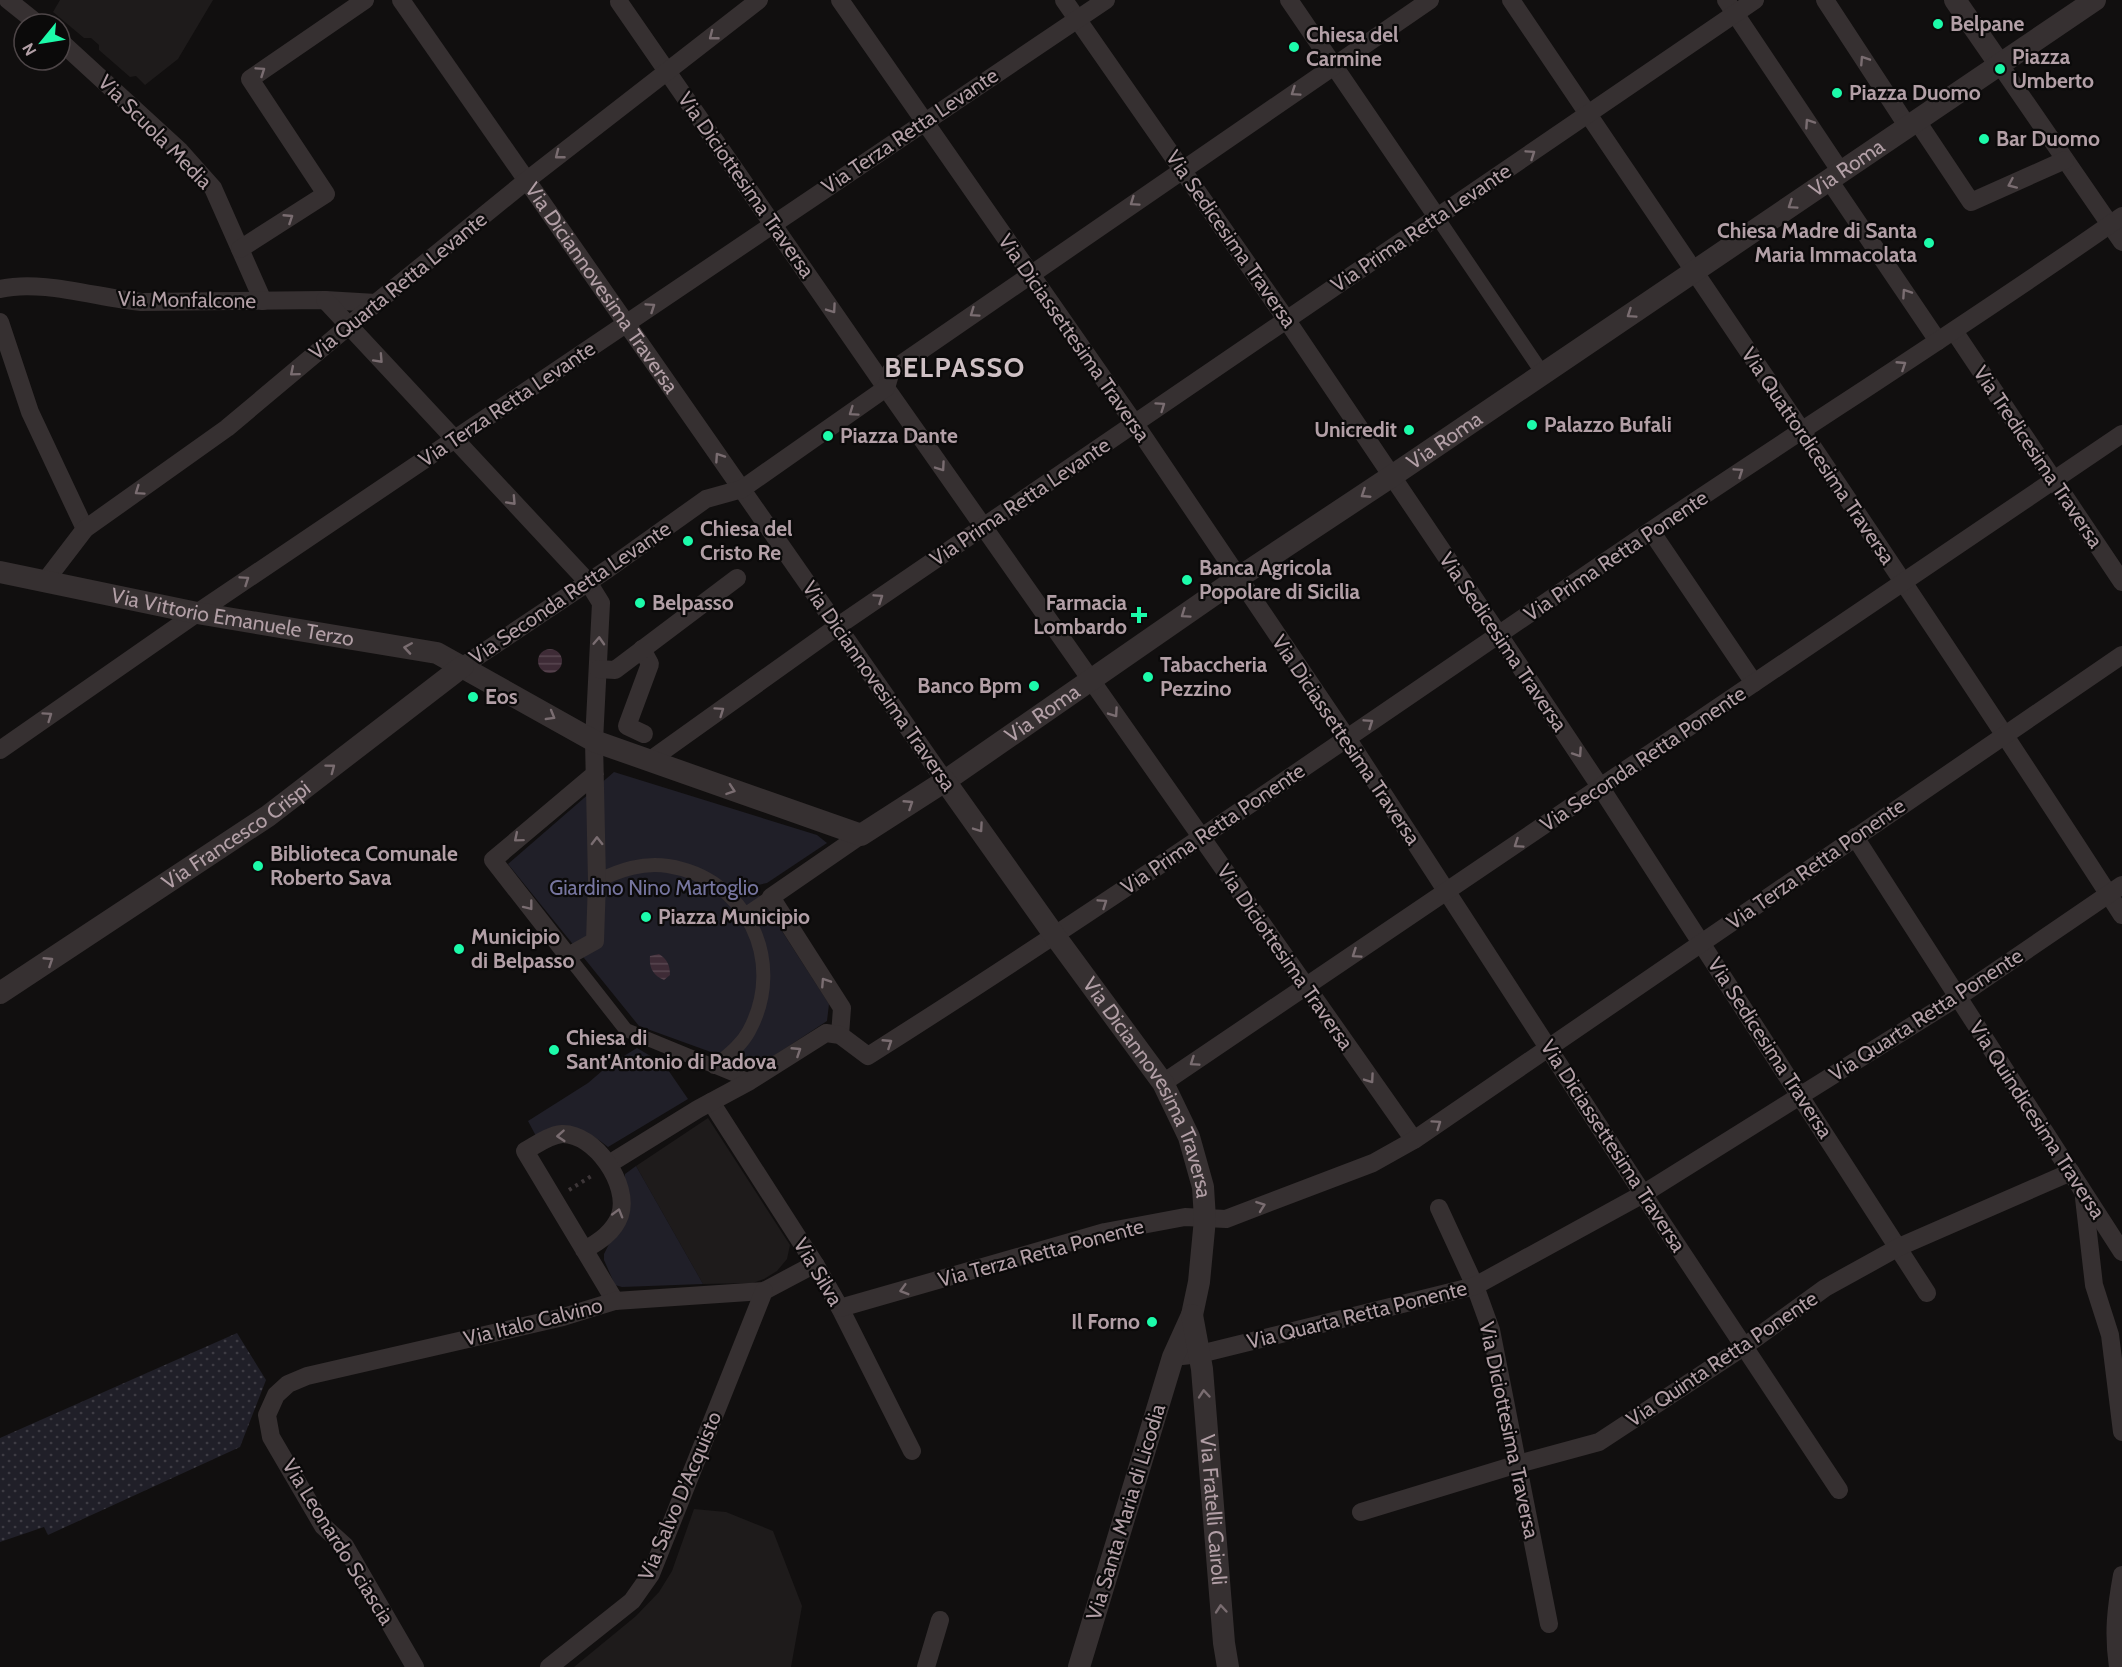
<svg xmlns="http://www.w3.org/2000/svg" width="2122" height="1667" viewBox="0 0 2122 1667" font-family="Cabin,sans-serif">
<defs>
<pattern id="grass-dots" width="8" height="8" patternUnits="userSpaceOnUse" patternTransform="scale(1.5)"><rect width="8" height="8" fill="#201f28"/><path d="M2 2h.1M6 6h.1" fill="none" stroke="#3e3c44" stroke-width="1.8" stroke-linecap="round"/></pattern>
<pattern id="water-rules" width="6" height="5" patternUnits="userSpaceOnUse" patternTransform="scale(1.5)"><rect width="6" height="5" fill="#3e2b36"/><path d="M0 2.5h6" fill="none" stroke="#584650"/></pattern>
</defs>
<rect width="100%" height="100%" fill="#110f0f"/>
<path fill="#1e1b1b" d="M60 0H213L178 59 145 85 136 76 130 77 99 50V45L91 38H84L53 12Z
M708 1118 790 1245 787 1259 777 1271 764 1279 753 1283 703 1284 636 1166Z
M694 1509 726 1512 773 1531 802 1606 791 1667H574L636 1616 659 1592 672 1571Z"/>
<path fill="url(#grass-dots)" d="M237 1333 266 1380 240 1447 48 1535 44 1527 0 1542V1438Z"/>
<path fill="#201f28" d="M614 772 817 835 827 843 767 883 753 886 829 1004 827 1021 755 1068 639 1026 508 864Z
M637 1048 664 1064 688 1099 608 1147C590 1131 558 1119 536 1136L528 1121 588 1083 609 1065Z
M636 1166 703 1284 622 1287 615 1285 604 1260V1254L610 1242 625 1186V1174Z"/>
<path fill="url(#water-rules)" d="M538 661a12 12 0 1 1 24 0a12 12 0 1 1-24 0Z
M659 954C667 959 670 965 670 975L664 980C653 975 649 968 650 956Z"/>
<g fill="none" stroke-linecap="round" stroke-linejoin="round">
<path stroke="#3d3638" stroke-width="4" stroke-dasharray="3 4.5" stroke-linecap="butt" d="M569 1190 593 1175"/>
<path stroke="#363031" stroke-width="14" d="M1437 217 1543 374
M597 881C620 870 643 862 668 866 746 878 787 961 749 1031 741 1046 727 1056 714 1067
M746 914 771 897
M568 956 626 1030 750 1081"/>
<g stroke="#363031" stroke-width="18">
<path d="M8 0 38 24"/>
<path id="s1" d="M401 0 945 781"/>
<path d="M840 0 1135 424 1347 738 1643 1194 1839 1490"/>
<path d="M1064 0 1286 319 1499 635 1601 788 1927 1293"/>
<path d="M1289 0 1437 217"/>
<path d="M1511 0C1716 304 1923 607 2122 915"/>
<path d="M1726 0 1841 172"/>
<path d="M1825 0 1908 127"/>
<path d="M619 2 886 388 1414 1140"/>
<path d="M60 41 180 151 213 188 263 301"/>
<path d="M2000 65 2122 242"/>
<path d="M1917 121 1971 202 2065 160"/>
<path d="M1829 180 1938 341"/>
<path d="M240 249 326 194 250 79 365 0"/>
<path d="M0 289C41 279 98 298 141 302L325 300 376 303"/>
<path d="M325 300 588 582 601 603 594 741 597 881 595 941 568 956 493 860 595 774"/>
<path d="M0 322 30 412 85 529"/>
<path d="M1954 331 2122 582"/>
<path d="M1651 531 1754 683"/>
<path d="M46 580 85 529 227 428 376 303 526 181 759 0"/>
<path d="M642 649 650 664 627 726 644 734"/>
<path d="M463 666 608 569 706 499 742 489 886 388 891 371 1430 0"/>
<path d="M598 669 615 670 737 578"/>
<path d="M0 750 197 613 1106 0"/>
<path d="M649 761 838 626 1755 0"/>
<path d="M1855 837 2122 1252"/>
<path d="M840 1035 842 1008 771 897 861 835"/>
<path d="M1163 1083 2122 434"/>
<path d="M711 1102 815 1264 840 1308 912 1451"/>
<path d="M609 1164 698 1109 750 1081 826 1033 840 1035 868 1056C1133 888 1390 708 1649 532 1806 426 1967 325 2122 216"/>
<path d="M2084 1198 2094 1285 2110 1335 2122 1432"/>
<path d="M1439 1208 1475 1286 1491 1330 1549 1624"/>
<path d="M584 1250C599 1242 614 1232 620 1215 630 1185 595 1133 562 1134 549 1135 536 1145 525 1151L615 1301"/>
<path d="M840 1308 1105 1232 1185 1217 1226 1219 1373 1163 1414 1140 2122 655"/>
<path d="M1173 1357 1200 1354 1475 1286 1643 1194 1958 997 2122 885"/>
<path d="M1361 1512 1518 1464 1599 1442 1745 1346 1825 1288 1899 1247 2071 1172"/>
<path d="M415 1667 345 1546 323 1526 271 1437 267 1415 276 1395 288 1384 307 1376 563 1317 615 1301 764 1291 815 1264"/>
<path d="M549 1667 632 1601 651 1574 764 1291"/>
<path d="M926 1667 940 1620"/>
<path d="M2118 1667C2113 1633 2116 1608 2122 1575"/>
</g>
<g stroke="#363031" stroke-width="22">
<path d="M1955 0 2000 65"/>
<path id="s2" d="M0 572 197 613 437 653 594 741 861 835 945 781 1238 578 1392 476 2095 0"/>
<path id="s3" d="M945 781 1055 936 1163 1083 1189 1137 1203 1187 1205 1219 1199 1282 1192 1315 1173 1357 1079 1667"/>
<path id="s4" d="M0 993 268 816 463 666"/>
<path id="s5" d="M1192 1315 1202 1369 1224 1643 1228 1667"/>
</g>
</g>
<defs><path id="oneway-chevron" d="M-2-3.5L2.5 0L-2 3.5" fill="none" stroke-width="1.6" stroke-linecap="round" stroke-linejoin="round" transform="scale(1.5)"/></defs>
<g stroke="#7a6d71">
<use href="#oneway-chevron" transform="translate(713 36) rotate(142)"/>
<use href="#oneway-chevron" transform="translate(1864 60) rotate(-123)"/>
<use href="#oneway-chevron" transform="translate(261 71) rotate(-34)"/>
<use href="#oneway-chevron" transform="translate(1295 92) rotate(146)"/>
<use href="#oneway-chevron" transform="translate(1809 123) rotate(-124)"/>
<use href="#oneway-chevron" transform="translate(1531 154) rotate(-34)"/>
<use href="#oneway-chevron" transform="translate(559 155) rotate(142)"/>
<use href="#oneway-chevron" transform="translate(2012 184) rotate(156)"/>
<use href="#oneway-chevron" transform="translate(1134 202) rotate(145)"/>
<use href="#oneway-chevron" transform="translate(1792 205) rotate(146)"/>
<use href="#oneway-chevron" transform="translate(289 218) rotate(-33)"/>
<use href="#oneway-chevron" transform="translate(1906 293) rotate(-124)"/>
<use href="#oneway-chevron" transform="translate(651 307) rotate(-34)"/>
<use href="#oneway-chevron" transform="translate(832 309) rotate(55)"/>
<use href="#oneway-chevron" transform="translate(974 313) rotate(145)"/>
<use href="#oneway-chevron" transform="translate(1631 314) rotate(146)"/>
<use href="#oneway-chevron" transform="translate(379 359) rotate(47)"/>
<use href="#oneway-chevron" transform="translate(1902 365) rotate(-33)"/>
<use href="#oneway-chevron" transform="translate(294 372) rotate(140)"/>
<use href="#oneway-chevron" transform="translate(1161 406) rotate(-35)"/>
<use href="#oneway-chevron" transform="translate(853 412) rotate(145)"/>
<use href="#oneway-chevron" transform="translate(719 457) rotate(-124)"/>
<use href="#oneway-chevron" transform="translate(941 467) rotate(55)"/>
<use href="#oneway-chevron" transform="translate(1739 472) rotate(-34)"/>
<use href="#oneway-chevron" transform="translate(139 491) rotate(145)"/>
<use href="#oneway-chevron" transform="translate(1365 494) rotate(147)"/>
<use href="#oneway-chevron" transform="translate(512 501) rotate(47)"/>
<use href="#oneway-chevron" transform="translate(245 580) rotate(-34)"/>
<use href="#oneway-chevron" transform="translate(879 598) rotate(-34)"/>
<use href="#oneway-chevron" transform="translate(1185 614) rotate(145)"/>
<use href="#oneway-chevron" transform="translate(599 641) rotate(-87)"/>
<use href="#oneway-chevron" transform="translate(408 648) rotate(-171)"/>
<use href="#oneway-chevron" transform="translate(720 711) rotate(-35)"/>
<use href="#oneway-chevron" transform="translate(1114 713) rotate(55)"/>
<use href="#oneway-chevron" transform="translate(48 716) rotate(-35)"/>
<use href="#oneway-chevron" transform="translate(551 716) rotate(30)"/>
<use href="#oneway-chevron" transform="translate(1369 723) rotate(-34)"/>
<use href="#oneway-chevron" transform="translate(1578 753) rotate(56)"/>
<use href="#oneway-chevron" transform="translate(331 768) rotate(-37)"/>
<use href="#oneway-chevron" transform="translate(731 790) rotate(19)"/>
<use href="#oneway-chevron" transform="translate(909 804) rotate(-33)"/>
<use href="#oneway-chevron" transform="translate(979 828) rotate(55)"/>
<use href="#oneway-chevron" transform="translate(518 838) rotate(140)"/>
<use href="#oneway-chevron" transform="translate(597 841) rotate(-91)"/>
<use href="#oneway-chevron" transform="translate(1518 844) rotate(146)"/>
<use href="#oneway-chevron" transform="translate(1103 903) rotate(-34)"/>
<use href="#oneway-chevron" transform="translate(529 906) rotate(52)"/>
<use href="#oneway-chevron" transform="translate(1356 954) rotate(146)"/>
<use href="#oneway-chevron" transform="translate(49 961) rotate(-33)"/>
<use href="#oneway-chevron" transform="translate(825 982) rotate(-123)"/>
<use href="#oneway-chevron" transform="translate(888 1043) rotate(-33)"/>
<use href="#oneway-chevron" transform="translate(797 1051) rotate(-33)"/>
<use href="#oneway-chevron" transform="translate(1194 1062) rotate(146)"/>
<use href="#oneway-chevron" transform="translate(1370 1079) rotate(55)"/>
<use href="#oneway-chevron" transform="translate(1437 1124) rotate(-35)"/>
<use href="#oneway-chevron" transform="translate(561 1136) rotate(176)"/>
<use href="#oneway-chevron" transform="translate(1261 1206) rotate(-20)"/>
<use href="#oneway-chevron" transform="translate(618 1213) rotate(-74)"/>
<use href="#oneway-chevron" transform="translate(904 1290) rotate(164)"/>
<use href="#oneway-chevron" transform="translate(1204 1394) rotate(-95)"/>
<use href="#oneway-chevron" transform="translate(1221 1609) rotate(-95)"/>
</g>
<g fill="#1cfbaa" stroke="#0b0a0a" stroke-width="2">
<circle cx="1938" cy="24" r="6"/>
<circle cx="1294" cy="47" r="6"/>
<circle cx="2000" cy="69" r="6"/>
<circle cx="1837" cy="93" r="6"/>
<circle cx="1984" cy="139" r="6"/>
<circle cx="1929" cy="243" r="6"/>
<circle cx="1532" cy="425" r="6"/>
<circle cx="1409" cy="430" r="6"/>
<circle cx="828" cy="436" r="6"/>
<circle cx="688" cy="541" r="6"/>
<circle cx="1187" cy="580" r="6"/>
<circle cx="640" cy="603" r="6"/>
<path d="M1136 606h6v6h6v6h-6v6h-6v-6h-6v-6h6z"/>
<circle cx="1148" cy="677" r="6"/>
<circle cx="1034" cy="686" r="6"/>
<circle cx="473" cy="697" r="6"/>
<circle cx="258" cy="866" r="6"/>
<circle cx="646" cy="917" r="6"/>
<circle cx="459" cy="949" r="6"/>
<circle cx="554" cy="1050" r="6"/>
<circle cx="1152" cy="1322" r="6"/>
</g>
<g text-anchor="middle" stroke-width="4.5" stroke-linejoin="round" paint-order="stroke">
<g font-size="21" font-weight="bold" fill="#b29fa6" stroke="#0b0a0a" text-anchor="start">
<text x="1950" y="31">Belpane</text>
<text x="1306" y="42">Chiesa del<tspan x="1306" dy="24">Carmine</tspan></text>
<text x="2012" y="64">Piazza<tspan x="2012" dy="24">Umberto</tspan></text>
<text x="1849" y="100">Piazza Duomo</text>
<text x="1996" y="146">Bar Duomo</text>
<text x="1917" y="238" text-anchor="end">Chiesa Madre di Santa<tspan x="1917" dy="24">Maria Immacolata</tspan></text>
<text x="1544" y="432">Palazzo Bufali</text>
<text x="1397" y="437" text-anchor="end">Unicredit</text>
<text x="840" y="443">Piazza Dante</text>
<text x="700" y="536">Chiesa del<tspan x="700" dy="24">Cristo Re</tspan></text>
<text x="1199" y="575">Banca Agricola<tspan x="1199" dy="24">Popolare di Sicilia</tspan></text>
<text x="652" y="610">Belpasso</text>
<text x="1127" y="610" text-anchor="end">Farmacia<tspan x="1127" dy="24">Lombardo</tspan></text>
<text x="1160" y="672">Tabaccheria<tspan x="1160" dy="24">Pezzino</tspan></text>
<text x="1022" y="693" text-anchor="end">Banco Bpm</text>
<text x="485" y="704">Eos</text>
<text x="270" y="861">Biblioteca Comunale<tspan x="270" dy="24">Roberto Sava</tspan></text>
<text x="658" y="924">Piazza Municipio</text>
<text x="471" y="944">Municipio<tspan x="471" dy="24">di Belpasso</tspan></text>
<text x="566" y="1045">Chiesa di<tspan x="566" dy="24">Sant'Antonio di Padova</tspan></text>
<text x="1140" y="1329" text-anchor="end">Il Forno</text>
</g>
<g font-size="21" fill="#b29fa6" stroke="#0b0a0a">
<text transform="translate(910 131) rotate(-34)" y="7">Via Terza Retta Levante</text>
<text transform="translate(155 132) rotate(45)" y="7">Via Scuola Media</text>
<text dy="7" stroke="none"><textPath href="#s2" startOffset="2098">Via Roma</textPath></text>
<text transform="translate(746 185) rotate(55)" y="7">Via Diciottesima Traversa</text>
<text transform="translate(1421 228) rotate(-34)" y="7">Via Prima Retta Levante</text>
<text transform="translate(1231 239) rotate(55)" y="7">Via Sedicesima Traversa</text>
<text transform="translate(398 286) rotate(-39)" y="7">Via Quarta Retta Levante</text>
<text dy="7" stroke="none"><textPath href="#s1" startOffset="351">Via Diciannovesima Traversa</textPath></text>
<text transform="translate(187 300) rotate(1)" y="7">Via Monfalcone</text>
<text transform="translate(1074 338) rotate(55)" y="7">Via Diciassettesima Traversa</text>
<text transform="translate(507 404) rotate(-34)" y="7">Via Terza Retta Levante</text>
<text dy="7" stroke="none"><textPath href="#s2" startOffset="1612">Via Roma</textPath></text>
<text transform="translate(1818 456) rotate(56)" y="7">Via Quattordicesima Traversa</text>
<text transform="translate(2038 457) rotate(56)" y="7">Via Tredicesima Traversa</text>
<text transform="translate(1020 502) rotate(-34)" y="7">Via Prima Retta Levante</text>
<text transform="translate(1616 556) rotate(-34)" y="7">Via Prima Retta Ponente</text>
<text transform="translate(570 593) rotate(-34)" y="7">Via Seconda Retta Levante</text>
<text dy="7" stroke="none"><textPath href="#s2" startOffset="237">Via Vittorio Emanuele Terzo</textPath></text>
<text transform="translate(1503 642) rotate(56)" y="7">Via Sedicesima Traversa</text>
<text transform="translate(879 686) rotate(55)" y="7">Via Diciannovesima Traversa</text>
<text dy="7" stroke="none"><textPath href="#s2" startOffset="1126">Via Roma</textPath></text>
<text transform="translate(1346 740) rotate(56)" y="7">Via Diciassettesima Traversa</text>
<text transform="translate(1643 759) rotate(-34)" y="7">Via Seconda Retta Ponente</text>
<text transform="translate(1213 829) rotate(-34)" y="7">Via Prima Retta Ponente</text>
<text dy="7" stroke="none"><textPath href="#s4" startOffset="284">Via Francesco Crispi</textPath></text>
<text transform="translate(1816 864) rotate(-35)" y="7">Via Terza Retta Ponente</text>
<text transform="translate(1285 957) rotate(55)" y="7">Via Diciottesima Traversa</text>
<text transform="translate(1926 1015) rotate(-33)" y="7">Via Quarta Retta Ponente</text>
<text transform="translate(1770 1048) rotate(57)" y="7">Via Sedicesima Traversa</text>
<text dy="7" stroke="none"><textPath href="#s3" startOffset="370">Via Diciannovesima Traversa</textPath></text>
<text transform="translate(2037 1120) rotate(57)" y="7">Via Quindicesima Traversa</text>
<text transform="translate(1613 1146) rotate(57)" y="7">Via Diciassettesima Traversa</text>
<text transform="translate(1041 1253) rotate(-15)" y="7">Via Terza Retta Ponente</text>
<text transform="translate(818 1272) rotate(59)" y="7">Via Silva</text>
<text transform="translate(1357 1315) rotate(-14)" y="7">Via Quarta Retta Ponente</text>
<text transform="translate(533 1322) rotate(-14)" y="7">Via Italo Calvino</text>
<text transform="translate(1722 1359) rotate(-34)" y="7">Via Quinta Retta Ponente</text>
<text transform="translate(1509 1430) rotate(78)" y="7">Via Diciottesima Traversa</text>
<text transform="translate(680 1496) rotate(-67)" y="7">Via Salvo D'Acquisto</text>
<text dy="7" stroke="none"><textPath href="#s5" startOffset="196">Via Fratelli Cairoli</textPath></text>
<text transform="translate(1126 1512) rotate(-73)" y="7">Via Santa Maria di Licodia</text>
<text transform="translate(338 1542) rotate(58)" y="7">Via Leonardo Sciascia</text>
</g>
<g font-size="21" fill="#76759f" stroke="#0b0a0a">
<text x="654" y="895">Giardino Nino Martoglio</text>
</g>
<g font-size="27" font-weight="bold" letter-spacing="1.5" fill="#cec0c4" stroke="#0b0a0a">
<text x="955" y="377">BELPASSO</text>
</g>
</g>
<g transform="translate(42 42) rotate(240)"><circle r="28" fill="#0b0a0a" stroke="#4e4648" stroke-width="1.5"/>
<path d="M0-4.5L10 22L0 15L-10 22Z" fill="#1cfbaa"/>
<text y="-9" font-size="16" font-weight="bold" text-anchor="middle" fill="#b29fa6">N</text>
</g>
</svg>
